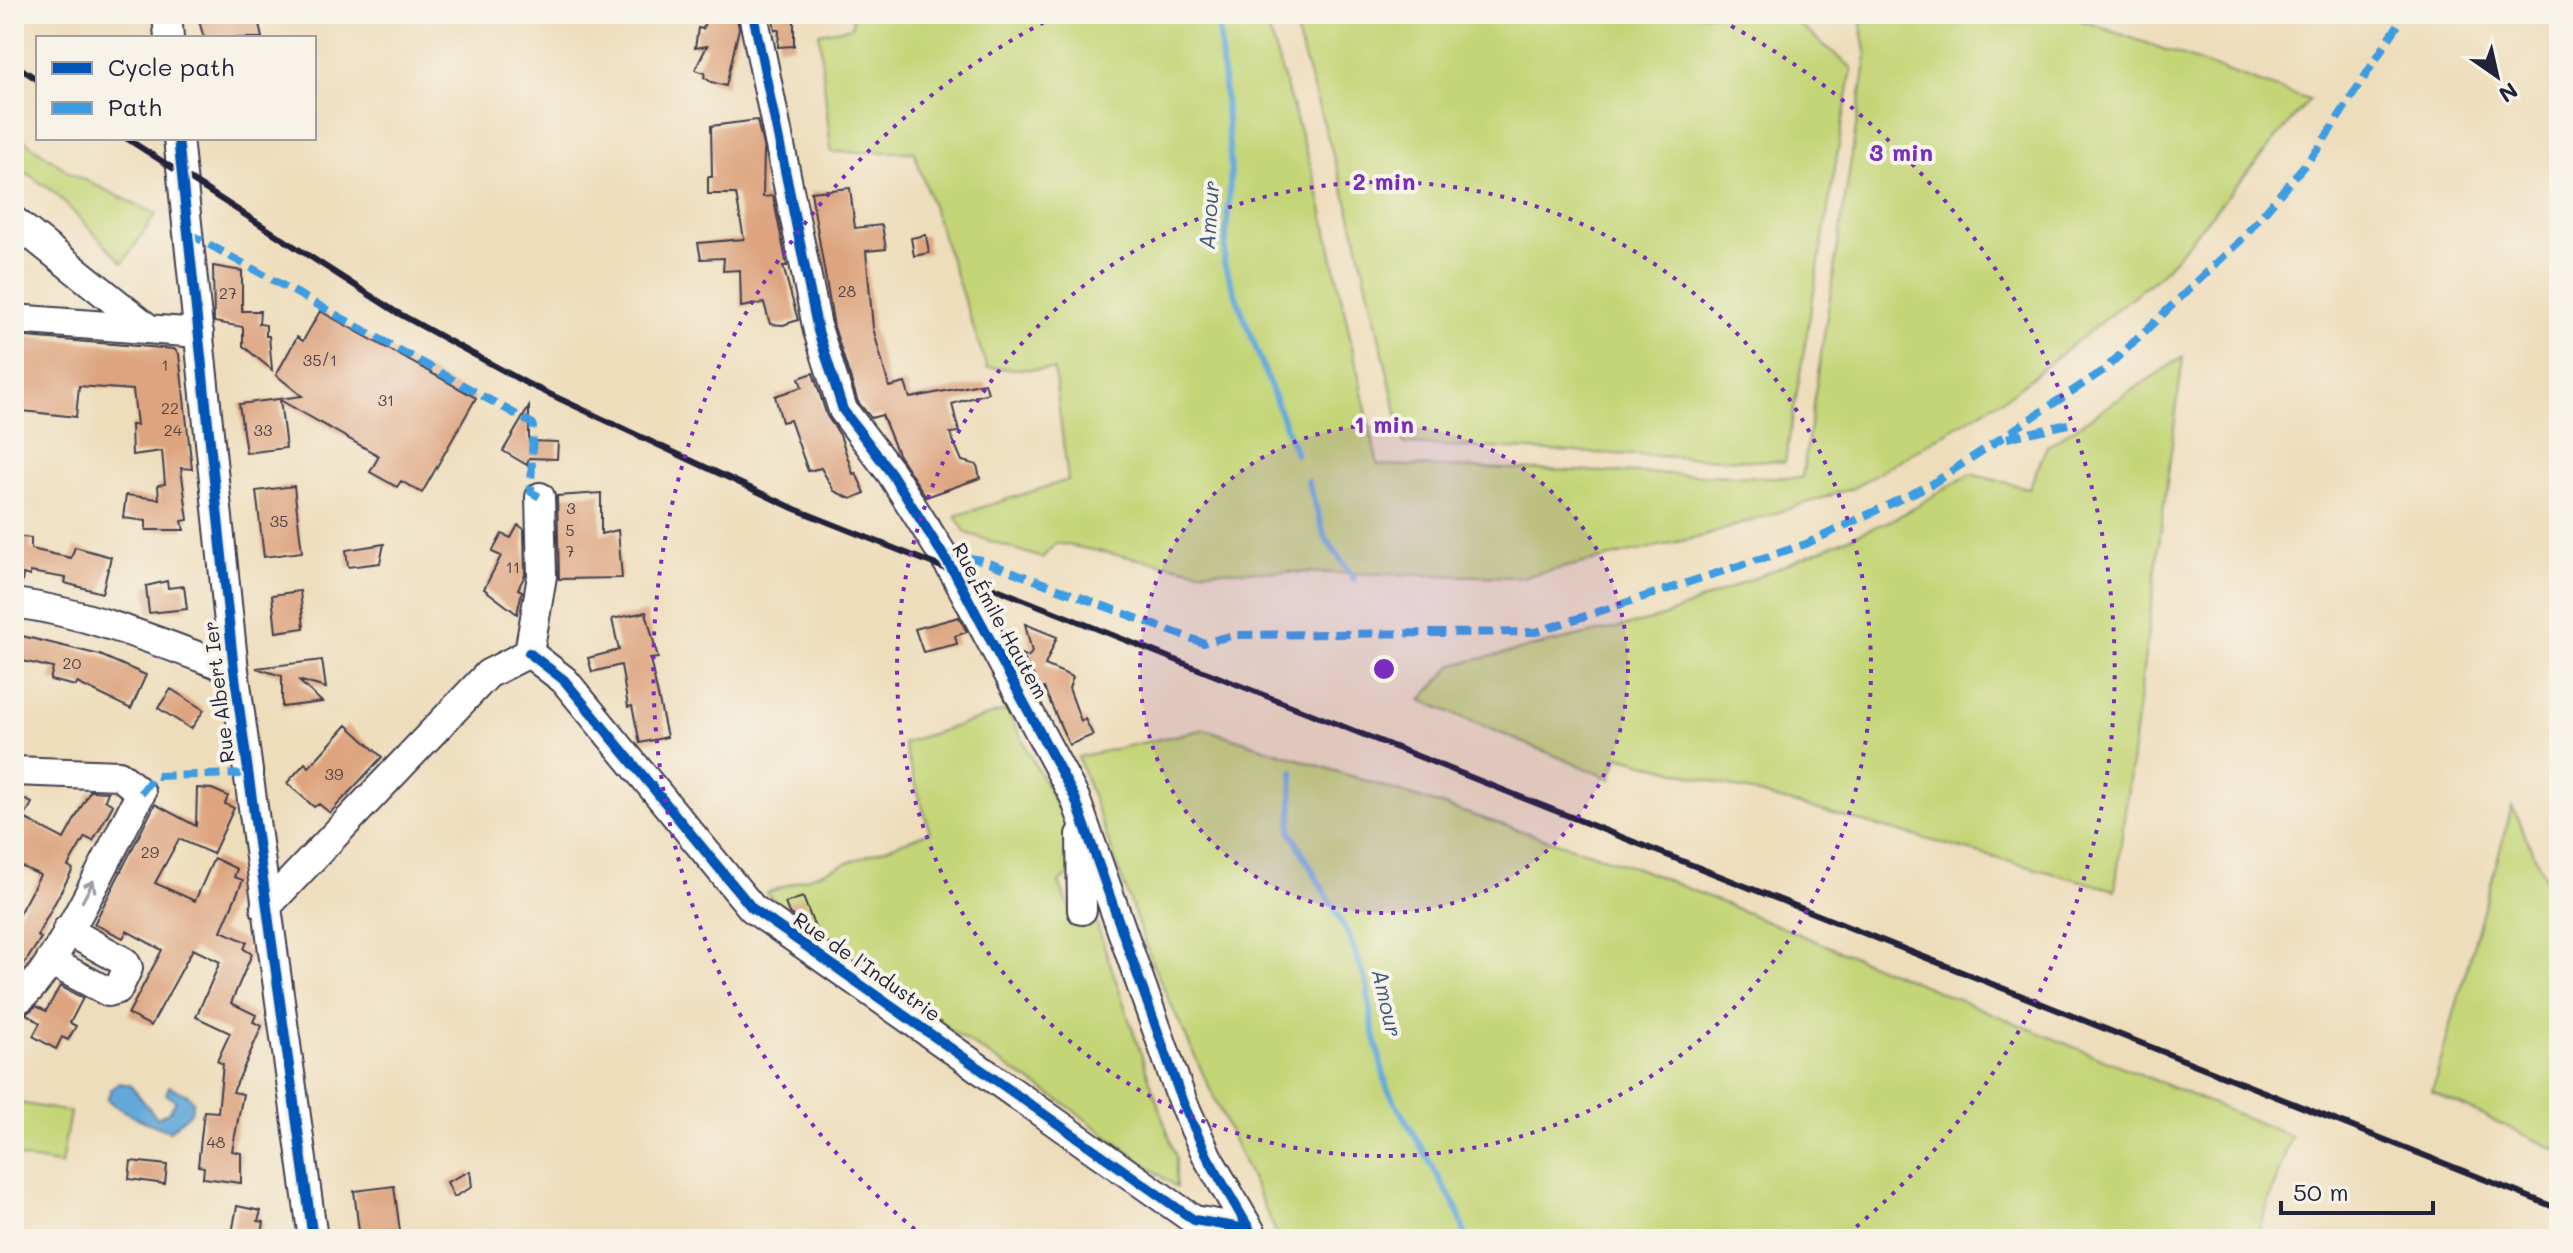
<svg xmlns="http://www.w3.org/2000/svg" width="2573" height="1253" viewBox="0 0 2573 1253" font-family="Mali,sans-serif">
<rect width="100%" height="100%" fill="#f7f3e8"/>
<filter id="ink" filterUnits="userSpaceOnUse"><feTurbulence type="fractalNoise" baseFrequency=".0125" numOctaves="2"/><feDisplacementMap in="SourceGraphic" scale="16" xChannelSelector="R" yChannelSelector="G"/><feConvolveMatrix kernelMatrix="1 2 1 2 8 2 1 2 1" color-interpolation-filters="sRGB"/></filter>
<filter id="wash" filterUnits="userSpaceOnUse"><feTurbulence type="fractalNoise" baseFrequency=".006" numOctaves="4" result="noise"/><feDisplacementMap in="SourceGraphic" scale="32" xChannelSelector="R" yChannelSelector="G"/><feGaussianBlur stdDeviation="1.8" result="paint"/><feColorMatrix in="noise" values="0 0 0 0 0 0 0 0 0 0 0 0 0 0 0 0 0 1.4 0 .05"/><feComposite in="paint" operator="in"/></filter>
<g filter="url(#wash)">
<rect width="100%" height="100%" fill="#edb"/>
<path fill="#c4d577" stroke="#737c59" stroke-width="2" d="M853 14H1264L1318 190 1378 465 1802 478 1867 56 1859 14H2063L2309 100 2162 273 2011 394 1853 488 1704 536 1522 577 1197 570 1056 543 1042 558 966 533 955 516 1068 480 1054 370 987 368 914 152H831L819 33 852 27Z
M1291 14H1786L1852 68 1785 462 1404 444 1351 215Z
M14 133 72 174 156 214 123 263 56 194 14 164Z
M2183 357 2115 890 1618 756 1611 779 1421 700 1453 665 1660 618 1896 518 1970 474 2029 488 2047 446Z
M1007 710 1067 826 1070 874 1059 883 1072 914 1096 922 1176 1157V1187L1065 1104 843 961 766 893 930 832 903 743Z
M1205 729 1640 869 2291 1136 2256 1239H1279L1153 965 1078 757Z
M2512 807 2559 908V1151L2432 1092Z
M14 1102 70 1112 61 1165 14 1156Z"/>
<path fill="#62a9d9" stroke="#42668a" stroke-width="2" d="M119 1083 130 1085 157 1118 170 1111 176 1101 166 1094 169 1086 188 1095 193 1101 191 1112 170 1131C149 1124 125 1114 107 1100L111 1089Z"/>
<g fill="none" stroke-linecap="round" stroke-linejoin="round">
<path stroke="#62a9d9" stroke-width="6" d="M1218 14 1231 169 1224 264 1296 454
M1308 481 1325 537 1354 579
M1293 772 1291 832 1349 936 1367 984 1372 1025 1387 1088 1457 1209 1467 1239"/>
</g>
<g id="blocks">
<path fill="#dda47f" d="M197 14H257L262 38H204Z
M707 14H736L739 28 726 86 711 82 704 77 705 73 695 70 707 46 695 48 698 28 703 29Z
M772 14H794V46L778 47 779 30H775Z
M757 120 764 150 763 197 773 196 787 266H783L798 320 783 325 770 324 764 303 741 307 740 270 723 271 724 258 701 259 698 243 744 239 736 194H708V177H712L711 126Z
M850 188 855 228 882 225 886 249 866 251 873 328 889 387 905 383 910 398 985 383 988 393 952 404 959 432 950 433 962 461 977 465 980 478 926 497 898 454 882 415 871 418 858 402 834 327 811 192Z
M926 235 929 253 914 256 911 238Z
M213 266 242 271V311H260L259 324 266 325V336H269L272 370 243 346V327L214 322Z
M320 311 476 398 422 493 401 481 397 487 370 472 379 456 280 400 286 448 246 453 239 404 302 396 276 375 297 337 303 341Z
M14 336 174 349 179 354 192 469 181 468 188 520 182 521 184 530H146V521L123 518 126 495 159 499 158 485 165 484 162 451 132 455 131 425H137L133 390 79 386 76 417 14 410Z
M813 373 827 416 840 435 853 474 856 473 865 493 851 499 834 491 821 468 808 471 790 420 782 422 775 396 802 387 799 378Z
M529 407V441L558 442 557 459 529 458 527 465 503 451Z
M294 486 302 552 264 557 256 491Z
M601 493V534L618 530 622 578 559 579 557 496Z
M518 525 524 529 525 575 518 589 522 591 517 614 484 589 501 556 492 552 502 534 511 538Z
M14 536 31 538V549L71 558 75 547 111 557 102 593 65 583 66 578 30 572V576L23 574 22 583H14Z
M384 544 380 563 348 567 346 550Z
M167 581 168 588 184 586 187 609 149 613 146 586Z
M300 591 304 628 276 632 272 595Z
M646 612 658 658 650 659 667 737 640 743 632 706 628 707 621 665 592 672 588 658 619 650 612 619Z
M959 617 967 632 955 636 957 644 923 652 915 629Z
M1025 624 1057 637 1045 665 1073 677 1069 688 1081 721 1085 719 1093 735 1069 745 1044 688 1041 689 1021 654 1028 657 1032 652Z
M14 634 100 655 146 675 131 709 77 683 76 686 50 680 53 668 14 659Z
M322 660 326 688 298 680 322 702 282 707V676L256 668Z
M171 689 204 710 191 729 158 708Z
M347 725 382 757 330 813 319 804 314 807 287 783 305 763 309 767Z
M197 788 212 789 228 796 225 804 234 808 219 841 213 854 179 839 155 883 195 901 214 858 237 869 234 877 243 880 221 931 247 942 244 949 252 954 231 1003 256 1015 253 1022 262 1026 233 1092 243 1094 232 1151 241 1153V1183L203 1178 204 1167 198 1166 204 1111 218 1112 223 1064 217 1061 230 1033 196 1017 220 962 193 949 151 1026 128 1014 162 950 127 931 123 938 94 924 155 804 196 826Z
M90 791 108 792 105 800 113 805 93 841 85 837 68 866 73 869 37 936 41 938 14 980V923L40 875 14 863V794L32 803 24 818 64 839Z
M803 897 817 933 789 913 785 903Z
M60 986 83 998 70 1023 76 1026 68 1040 62 1037 56 1049 33 1036 40 1023 26 1014 36 1006 46 1011Z
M131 1161 167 1165 165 1184 129 1179Z
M470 1171 472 1187 454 1197 447 1182Z
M394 1186 401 1239H360L354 1191Z
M237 1206 261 1211 258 1221 264 1222 261 1239H231Z"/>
</g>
</g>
<g filter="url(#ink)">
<use href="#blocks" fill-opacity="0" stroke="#413e4e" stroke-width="2"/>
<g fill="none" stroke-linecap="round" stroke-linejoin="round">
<defs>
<path id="minor" d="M167 14 169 38
M753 14 818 331 843 410 891 473 955 574 1075 798 1183 1103 1208 1158 1255 1239
M178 138 234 670 313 1239
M14 221 149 329
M14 319 199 333
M14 603C90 613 162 643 234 670
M529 653 564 680 752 908 1194 1220 1247 1229
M14 771 119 775 141 793C117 837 54 974 20 998L14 997
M1081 835 1082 910
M265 908 488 674 529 653 542 576 540 497
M50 961 108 992 118 989 128 968 125 962 67 930"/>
</defs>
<use href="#minor" stroke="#413e4e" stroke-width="32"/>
<use href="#minor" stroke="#fff" stroke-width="28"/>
<path stroke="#22223b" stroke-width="6" d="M14 64 38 80
M126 138 396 312 526 383 795 509 2559 1209"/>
<path stroke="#3c9ce2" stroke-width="8" stroke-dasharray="16 8" stroke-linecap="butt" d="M188 233 533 424 531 492 540 497
M2007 438 2068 424
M942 553 981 560 1203 643 1235 635 1536 632 1806 544 1932 484 2104 370 2241 240 2318 149 2405 14
M141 793 154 776 247 774"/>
<defs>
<path id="cycleway" d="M753 14 818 331 843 410 891 473 955 574 1075 798 1183 1103 1208 1158 1255 1239
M178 138 234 670 313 1239
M529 653 564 680 752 908 1194 1220 1247 1229"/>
</defs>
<use href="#cycleway" stroke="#f7f3e8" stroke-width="15"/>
<use href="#cycleway" stroke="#0057b8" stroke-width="10"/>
</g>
<defs><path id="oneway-shaft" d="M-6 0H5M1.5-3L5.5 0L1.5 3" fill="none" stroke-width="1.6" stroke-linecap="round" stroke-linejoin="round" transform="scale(2)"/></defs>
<use stroke="#9c9ca7" href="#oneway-shaft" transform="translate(88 891) rotate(-62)"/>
</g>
<circle cx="1384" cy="669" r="244" fill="#7b2cbf" fill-opacity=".12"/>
<g fill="none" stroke="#7b2cbf" stroke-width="4" stroke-dasharray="4 8">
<circle cx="1384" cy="669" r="244"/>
<circle cx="1384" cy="669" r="487"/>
<path d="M924 1237A731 731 0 0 1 1058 15M1710 15A731 731 0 0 1 1844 1237"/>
</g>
<g text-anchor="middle" stroke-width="8" stroke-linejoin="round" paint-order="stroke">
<g font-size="16" fill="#51424c">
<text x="847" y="297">28</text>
<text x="228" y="299">27</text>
<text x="320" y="366">35/1</text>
<text x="165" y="371">1</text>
<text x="386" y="406">31</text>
<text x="170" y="414">22</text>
<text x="173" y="436">24</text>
<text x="263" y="436">33</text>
<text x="571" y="514">3</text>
<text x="279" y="527">35</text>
<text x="570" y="536">5</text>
<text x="570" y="557">7</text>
<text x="513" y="573">11</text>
<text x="72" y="669">20</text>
<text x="334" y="780">39</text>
<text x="150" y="858">29</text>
<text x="216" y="1148">48</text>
</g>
<g font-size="20" fill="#22223b" stroke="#f7f3e8">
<text transform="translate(1000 621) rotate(61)" y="7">Rue Émile Hautem</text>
<text transform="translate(219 692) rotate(-97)" y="7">Rue Albert Ier</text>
<text transform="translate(867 967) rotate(35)" y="7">Rue de l'Industrie</text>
</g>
<g font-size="22" font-style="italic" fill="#3c587a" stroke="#f7f3e8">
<text transform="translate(1209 215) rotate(-86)" y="8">Amour</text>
<text transform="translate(1387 1003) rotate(77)" y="8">Amour</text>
</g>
</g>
<circle cx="1384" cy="669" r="12" fill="#7b2cbf" stroke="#f7f3e8" stroke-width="4"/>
<g font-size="24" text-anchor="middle" font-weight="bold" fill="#7b2cbf" stroke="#f7f3e8" stroke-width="8" stroke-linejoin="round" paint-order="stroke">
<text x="1901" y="161">3 min</text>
<text x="1384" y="190">2 min</text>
<text x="1384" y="433">1 min</text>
</g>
<rect width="2573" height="1253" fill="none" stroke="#f7f3e8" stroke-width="48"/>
<rect x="36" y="36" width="280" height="104" fill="#f7f3e8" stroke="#a29fa3" stroke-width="2"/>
<rect x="52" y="62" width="40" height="12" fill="#0057b8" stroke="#a29fa3" stroke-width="2"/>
<text x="108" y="76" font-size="24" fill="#22223b">Cycle path</text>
<rect x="52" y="102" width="40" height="12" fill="#3c9ce2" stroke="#a29fa3" stroke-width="2"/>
<text x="108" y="116" font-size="24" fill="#22223b">Path</text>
<g transform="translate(2497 76) rotate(146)" stroke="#f7f3e8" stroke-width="6" paint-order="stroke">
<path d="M0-6L14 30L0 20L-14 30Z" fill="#22223b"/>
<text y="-12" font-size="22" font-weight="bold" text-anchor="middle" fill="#22223b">N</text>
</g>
<path d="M2281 1201v12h152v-12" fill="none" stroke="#22223b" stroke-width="4"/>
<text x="2293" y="1201" font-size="24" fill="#22223b" stroke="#f7f3e8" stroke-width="6" paint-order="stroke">50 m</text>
</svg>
